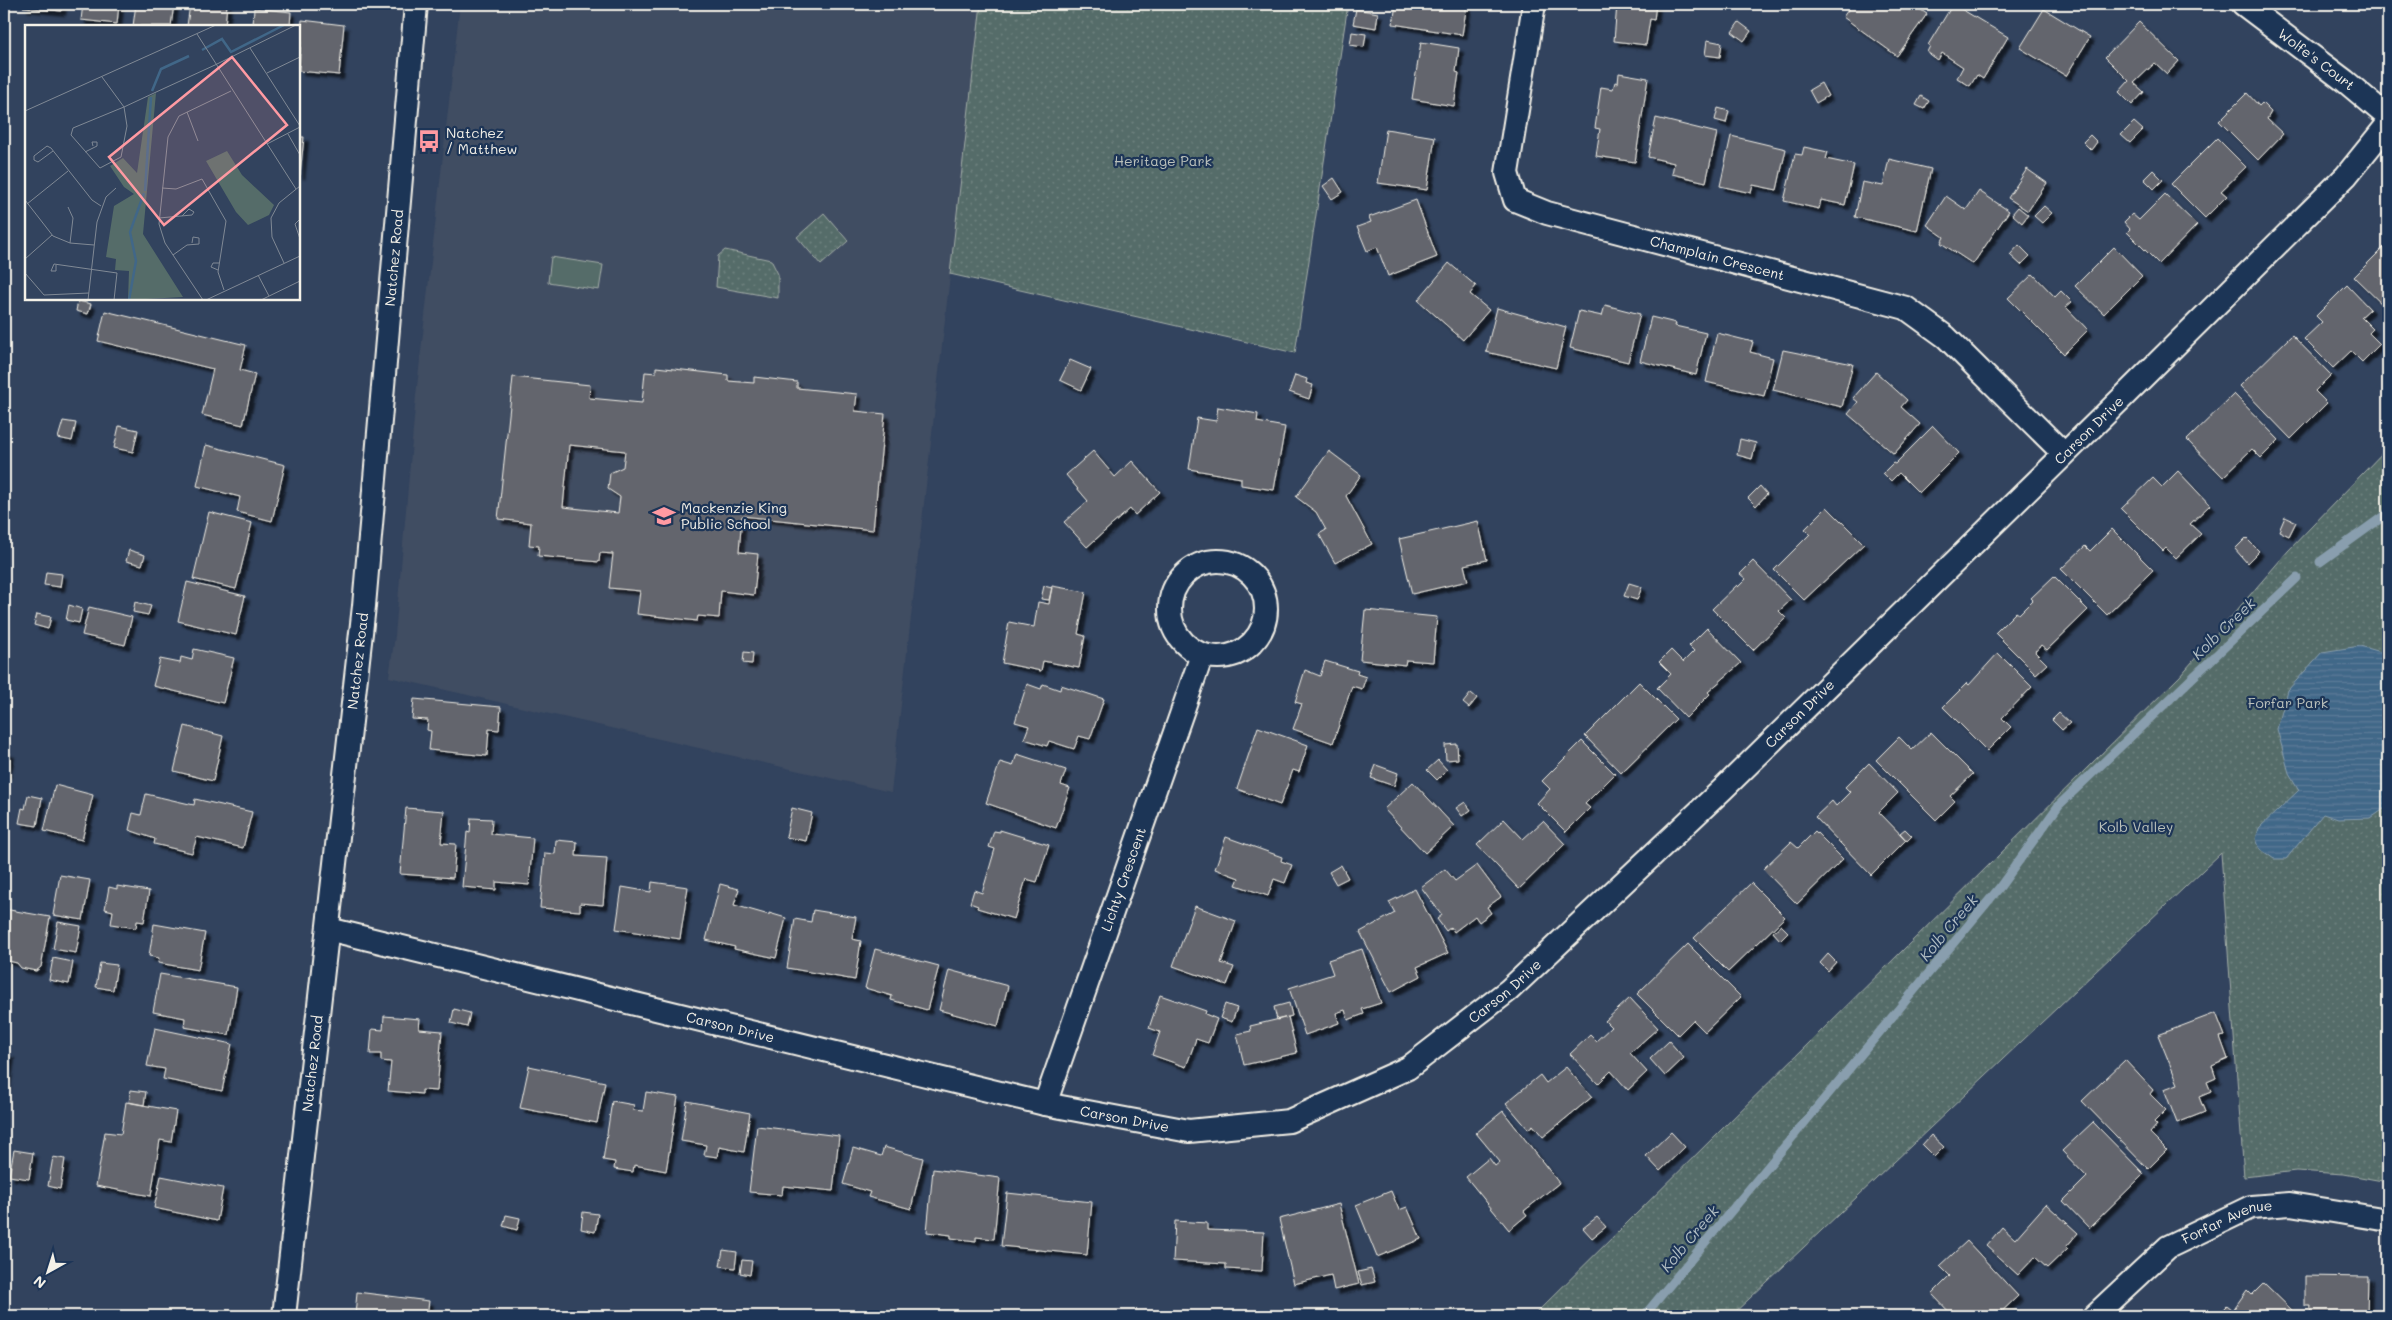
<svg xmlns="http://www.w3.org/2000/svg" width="2392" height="1320" viewBox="0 0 2392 1320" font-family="Mali,sans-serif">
<defs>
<pattern id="park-dots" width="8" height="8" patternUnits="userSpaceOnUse" patternTransform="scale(1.25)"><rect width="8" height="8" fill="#556c69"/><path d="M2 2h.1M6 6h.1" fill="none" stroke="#6e817e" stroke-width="1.8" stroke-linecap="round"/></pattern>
<pattern id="water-rules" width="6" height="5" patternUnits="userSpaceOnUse" patternTransform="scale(1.25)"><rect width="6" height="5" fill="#416788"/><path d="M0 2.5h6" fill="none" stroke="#5d7d99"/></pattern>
<filter id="shadow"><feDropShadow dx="4.5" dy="4.5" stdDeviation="1" flood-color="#0009"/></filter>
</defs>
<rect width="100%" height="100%" fill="#32435e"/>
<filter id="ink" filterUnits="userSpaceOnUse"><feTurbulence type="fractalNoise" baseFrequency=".02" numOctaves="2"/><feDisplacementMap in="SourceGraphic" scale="10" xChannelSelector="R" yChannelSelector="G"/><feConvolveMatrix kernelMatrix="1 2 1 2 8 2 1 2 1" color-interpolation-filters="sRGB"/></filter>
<g filter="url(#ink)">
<path fill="#414d62" d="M460 4H981L891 792 389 677 395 636 416 396Z"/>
<path fill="url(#park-dots)" stroke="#a4aea8" d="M981 4H1348L1295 353 950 274Z
M824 213 848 241 821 265 797 237Z
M725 250 771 260 778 274V298L716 287 718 256Z
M2388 447V1182L2344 1174 2296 1171 2244 1177 2221 853 1731 1316H1533L2180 676 2288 551Z"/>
<path fill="#556c69" stroke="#a4aea8" d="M551 257 603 265 599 290 548 282Z"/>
<path fill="url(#water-rules)" stroke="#899eae" d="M2360 646 2381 652 2388 664V806L2371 818 2338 819 2323 814 2286 859H2274L2260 849 2256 839 2259 828 2299 790 2289 773 2277 729 2288 690 2322 652Z"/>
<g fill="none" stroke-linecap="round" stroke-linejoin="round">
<path stroke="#899eae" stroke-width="9" d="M2320 562 2388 513
M1644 1316 2000 887 2059 805 2297 578"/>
</g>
<path fill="#63656d" stroke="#f4f1e8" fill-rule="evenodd" filter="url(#shadow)" d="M24 4H62L61 11 23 7Z
M83 4H119L117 24 81 20Z
M136 4H174L171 26H133Z
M190 4H227L225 26H187Z
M1396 4H1467L1462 35 1393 24Z
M1617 4H1656L1654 20 1650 19 1646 45 1614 41Z
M1852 4H1912L1927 14 1897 56 1843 17Z
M1953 4 2008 37 1983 79 1977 75 1970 86 1957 78 1963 67 1942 53 1938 60 1927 52 1930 46 1928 45Z
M254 8 291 12 290 26H253Z
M1356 9 1378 13 1376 28 1353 24Z
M2044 9 2090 37 2066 76 2020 48Z
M302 20 344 25 339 75 299 71Z
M1739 22 1751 31 1744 41 1732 32Z
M2139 22 2179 61 2167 74 2155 63 2134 83 2144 92 2132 105 2119 92 2129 81 2105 57Z
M1352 32 1366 34 1364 47 1350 45Z
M1707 40 1722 43 1720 57 1705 55Z
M1421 42 1459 48 1456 72 1459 73 1454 106 1412 99Z
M1619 73 1648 78 1635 162 1596 156 1600 129 1595 128 1601 87 1613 89 1615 82 1618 83Z
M1821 83 1828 96 1816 103 1809 90Z
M2247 93 2259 106 2262 103 2271 112 2267 119 2283 134 2258 160 2219 121Z
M1921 96 1929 101 1924 109 1916 105Z
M1718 108 1729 111 1726 123 1715 120Z
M1656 118 1717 133 1706 182 1672 174 1674 163 1648 157Z
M2134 122 2143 130 2130 143 2121 135Z
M1386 129 1435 137 1427 190 1378 183Z
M2090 135 2097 142 2091 150 2083 142Z
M1731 136 1786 149 1777 190 1753 185 1751 193 1720 186Z
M299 137H304L300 175 299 174Z
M2217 138 2246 167 2221 191 2227 196 2205 218 2171 184Z
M1804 147 1828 152 1826 159 1854 165 1845 205 1821 200 1819 209 1784 201 1795 154 1802 155Z
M1889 159 1931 169 1917 231 1855 217 1862 182 1883 186Z
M2027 169 2047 183 2028 211 2008 198Z
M2153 170 2163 180 2154 189 2144 179Z
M1334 178 1343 192 1332 199 1323 186Z
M1979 191 2009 211 1973 264 1941 243 1944 237 1927 225 1946 196 1966 210Z
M2165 194 2197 225 2159 264 2127 232 2130 229 2124 222 2132 214 2139 220Z
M1416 200 1437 257 1388 276 1377 247 1367 251 1357 227 1371 222 1369 217Z
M2044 206 2052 213 2042 223 2034 216Z
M2018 207 2028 215 2022 223 2012 214Z
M2019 245 2030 256 2021 265 2010 255Z
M2114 247 2142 276 2104 314 2075 286Z
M2384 247 2388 251V310L2354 277Z
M1449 263 1476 286 1470 294 1489 310 1463 340 1418 300Z
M2033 274 2055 297 2061 291 2072 302 2066 307 2088 330 2064 354 2008 298Z
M2347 285 2370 309 2361 317 2373 329 2369 333 2380 344 2362 362 2351 351 2333 368 2304 339 2322 322 2316 316Z
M78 301 91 304 88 314 76 311Z
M1605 305 1640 314 1628 362 1570 348 1579 311 1602 316Z
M1497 308 1566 327 1556 368 1486 352Z
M105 311 246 345 240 370 255 374 243 425 202 415 213 369 98 341Z
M1651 317 1676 323 1675 326 1706 333 1696 375 1640 361Z
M1717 333 1753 342 1750 352 1773 358 1764 396 1706 382Z
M2292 335 2331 375 2315 391 2327 403 2291 439 2240 386Z
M1783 350 1853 364 1842 407 1773 390Z
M1070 360 1091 369 1081 390 1060 380Z
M656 367 728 375V381L754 383V377L797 382V388L857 394 855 411 885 414 873 530 742 516 739 552 758 554 754 595 721 591 719 618 698 616 697 621 637 614 640 591 609 588 613 554 600 553 599 562 538 556 539 546 529 545 531 523 498 519 513 377 590 385 589 398 642 403 645 372 656 373ZM569 445 625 451 623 467 610 473 608 489 620 497 618 513 563 507Z
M1876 372 1907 400 1901 407 1920 424 1894 454 1848 414 1858 402 1853 398Z
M1295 375 1307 379 1306 383 1313 385 1309 399 1289 392Z
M2234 394 2279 440 2261 458 2252 449 2223 477 2187 440Z
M1218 407 1258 414 1257 422 1285 427 1274 490 1241 485V478L1189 469 1197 418 1216 421Z
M63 421 76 423 72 441 58 438Z
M119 426 138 430 133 452 114 448Z
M1933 426 1959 453 1919 493 1899 473 1891 481 1883 473 1893 463 1895 464Z
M1740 439 1756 443 1752 459 1737 455Z
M206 445 285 465 272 521 237 512 240 497 197 486Z
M1093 451 1115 477 1132 461 1160 492 1135 515 1130 509 1087 547 1064 522 1088 501 1066 475Z
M1329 451 1361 475 1346 496 1372 544 1335 563 1319 534 1326 530 1316 512 1296 497Z
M2178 471 2210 505 2190 524 2201 534 2176 558 2166 548 2163 551 2121 509 2153 478 2162 487Z
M1760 486 1767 494 1756 506 1748 498Z
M1827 507 1864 544 1804 600 1774 570 1810 534 1805 529Z
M209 512 252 523 236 589 193 579Z
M2285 517 2296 522 2289 536 2279 531Z
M1478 521 1487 560 1464 565 1468 581 1412 594 1399 539Z
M2112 529 2153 570 2107 615 2061 569 2085 546 2090 551Z
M2246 538 2259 551 2247 563 2235 549Z
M129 550 145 555 142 565 126 561Z
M1753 561 1791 600 1779 611 1786 618 1753 650 1712 609 1737 585 1738 587 1746 579 1740 574Z
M46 572 62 574 60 587 44 585Z
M2054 576 2088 610 2047 650 2041 645 2035 652 2047 664 2036 674 1995 633 2016 612 2019 614 2033 600 2031 598Z
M187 582 245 596 236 635 178 621Z
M1629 583 1642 587 1637 600 1624 596Z
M1044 586 1052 588 1049 600 1041 599Z
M1052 586 1086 592 1078 634 1085 636 1079 668 1043 661 1041 671 1002 663 1009 622 1034 627 1038 602 1049 604Z
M135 602 151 606 148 615 133 612Z
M69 605 82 609 79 623 66 620Z
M89 607 132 617 125 645 82 635Z
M1365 610 1437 617 1433 662 1406 660 1405 665 1360 660Z
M37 614 51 617 48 629 34 625Z
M1707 628 1741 663 1708 692 1710 694 1686 718 1657 688 1671 674 1659 662 1671 650 1683 662 1694 651 1689 646Z
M194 649 234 658 223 703 153 686 160 659 180 663 181 657 192 660Z
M744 652 753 653 752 664 743 663Z
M1998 653 2032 687 2002 718 2011 727 1987 751 1943 707 1967 683 1969 685Z
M1325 661 1358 671 1357 674 1366 677 1362 689 1352 686 1333 743 1293 729 1302 704 1295 702 1305 670 1320 676Z
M1639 682 1676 719 1621 773 1585 736Z
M1027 684 1041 689 1043 684 1060 690 1061 685 1104 699 1090 739 1079 736 1074 749 1049 741 1047 746 1024 739 1029 726 1015 722Z
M1471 693 1477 698 1469 708 1463 703Z
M414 699 501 707 499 730 489 729 487 756 429 750 431 731 427 730 428 720 412 719Z
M2059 713 2070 723 2062 730 2052 720Z
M185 726 223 736 213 781 174 771Z
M1258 727 1308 745 1299 772 1293 770 1280 805 1237 789Z
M1931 732 1973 774 1950 796 1955 801 1936 820 1876 760 1899 737 1912 750Z
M1582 741 1615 774 1585 804 1590 808 1566 832 1537 803 1550 789 1542 781Z
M1457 744 1458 759 1446 760 1445 745Z
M4 752 10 753 6 773H4Z
M1017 754 1066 770 1061 785 1070 788 1056 828 986 803 1000 762 1013 766Z
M1438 760 1447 770 1437 780 1427 770Z
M1869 763 1898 793 1879 812 1906 840 1871 875 1815 817 1832 801 1836 806 1850 792 1845 787Z
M1376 765 1398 773 1394 786 1371 778Z
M1413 782 1454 826 1425 853 1384 809Z
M55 785 93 795 82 840 44 831Z
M146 794 194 805 195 799 252 812 243 848 197 837 192 853 154 844 155 839 129 830 133 813 141 815Z
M28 795 42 798 37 826 19 823 22 808 25 809Z
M1465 802 1471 810 1462 816 1456 808Z
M406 808 444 811 441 843 456 844 453 878 400 874Z
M792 808 812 813 806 841 786 837Z
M471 818 492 819 491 834 533 838 529 885 496 882V890L462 887 467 832 470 833Z
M1504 819 1523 839 1543 821 1565 844 1519 889 1477 845Z
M1905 829 1912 836 1907 841 1900 833Z
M1000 830 1049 845 1037 882 1026 879 1014 919 977 908 978 906 970 903 974 890 982 893 995 849 989 847 994 831 1000 832Z
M1815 831 1843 859 1797 904 1763 869 1791 842 1798 848Z
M1226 837 1282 857 1281 861 1292 865 1285 883 1274 879 1268 896 1236 885 1239 878 1215 869Z
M556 840 577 842 576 856 607 858 603 905 580 903V911L540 908 545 853 555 854Z
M1341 865 1348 878 1336 884 1329 872Z
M1477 865 1501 897 1487 907 1491 913 1479 922 1475 916 1454 932 1451 927 1446 931 1437 919 1442 915 1421 887 1445 869 1455 881Z
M60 875 90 880 83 920 53 915Z
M652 882 688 887 680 939 616 929 622 887 651 892Z
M1751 883 1785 917 1728 972 1694 938Z
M720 884 739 889 734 905 769 915V913L786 918 776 958 734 949 735 947 706 940Z
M117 886 149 891 144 922 137 921 136 928 111 924 113 911 105 909 109 887 117 889Z
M1415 889 1448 953 1417 967 1421 976 1391 992 1360 932 1395 913 1389 902Z
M1195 906 1236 921 1221 963 1234 967 1227 985 1173 966Z
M4 909 50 917 41 967 36 971 21 968 17 963 4 960Z
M813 910 856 917 852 939 861 941 855 980 787 968 795 919 811 922Z
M58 922 81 926 76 953 53 949Z
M154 924 205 933 198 970 158 963 159 958 149 956Z
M1781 925 1788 932 1780 940 1773 932Z
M1688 944 1741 997 1705 1032 1693 1020 1678 1035 1637 994Z
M875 949 939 966 927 1010 891 1000 892 996 865 988Z
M1362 949 1381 1003 1362 1009 1364 1014 1348 1020 1345 1010 1336 1013 1339 1023 1305 1035 1289 988 1333 974 1328 960Z
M1828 954 1836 962 1828 971 1820 963Z
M53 958 73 962 69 984 49 980Z
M100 963 117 965 113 990 96 987Z
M949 970 1008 986 998 1026 939 1010Z
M160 974 237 987 229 1035 184 1027 185 1018 153 1012Z
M1160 995 1206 1011 1205 1014 1217 1019 1208 1043 1196 1039 1186 1067 1152 1055 1160 1032 1149 1028Z
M1630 998 1658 1028 1630 1053 1647 1072 1628 1090 1611 1071 1598 1084 1570 1054 1590 1035 1596 1041 1611 1027 1605 1021Z
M1289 1003 1292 1016 1277 1020 1274 1007Z
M1225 1004 1237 1008 1232 1022 1220 1018Z
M454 1009 470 1013 467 1027 451 1023Z
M2216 1013 2225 1036 2220 1037 2228 1059 2212 1066 2216 1078 2207 1082 2211 1092 2199 1097 2205 1112 2177 1123 2164 1089 2178 1084 2158 1035Z
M384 1016 420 1019 419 1029 442 1031 437 1091 422 1090V1094L388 1091 391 1062 381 1061V1054H370L372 1029 383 1030Z
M1288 1017 1297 1053 1244 1065 1237 1034 1251 1031 1250 1026Z
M155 1028 232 1044 222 1091 163 1079 165 1069 147 1066Z
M1669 1041 1684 1058 1665 1076 1650 1059Z
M4 1053 10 1054 4 1093Z
M2125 1060 2153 1090 2150 1094 2166 1110 2154 1122 2157 1125 2150 1133 2167 1150 2148 1169 2082 1101Z
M529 1066 605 1082 597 1123 520 1108Z
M1566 1067 1592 1097 1543 1137 1533 1125 1528 1129 1506 1103 1540 1075 1546 1083Z
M131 1090 146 1092 144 1105 129 1102Z
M646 1092 678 1097 666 1171 634 1165 633 1172 614 1169 615 1162 603 1160 612 1101 634 1105 633 1110 643 1111Z
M687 1101 750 1113 744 1152 719 1147 717 1157 704 1155 706 1145 681 1141Z
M126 1102 176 1111 171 1142 160 1140 151 1196 96 1186 105 1132 121 1134Z
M1503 1111 1559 1183 1524 1211 1527 1215 1509 1230 1466 1177 1489 1158 1495 1166 1500 1162 1476 1133Z
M2093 1122 2144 1174 2089 1228 2063 1201 2087 1177 2062 1151Z
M757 1126 839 1136 833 1191 783 1186 782 1195 749 1192Z
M1671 1132 1685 1147 1660 1171 1646 1156Z
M1931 1135 1944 1147 1934 1157 1922 1145Z
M884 1147 923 1158 911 1209 868 1197 870 1192 843 1184 853 1148 881 1156Z
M14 1150 33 1153 29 1179 9 1176Z
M53 1157 65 1159 60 1189 48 1186Z
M933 1169 1000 1178 994 1239 976 1237V1241L951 1238V1235L927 1232Z
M161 1176 223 1188 217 1221 154 1208Z
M1391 1191 1399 1210 1407 1207 1421 1239 1377 1257 1356 1205Z
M1007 1193 1092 1202 1087 1255 1001 1246Z
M1339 1204 1359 1284 1334 1290 1331 1275 1294 1284 1279 1219Z
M2046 1204 2078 1233 2066 1247 2068 1248 2047 1268 2035 1257 2018 1275 1986 1246 2002 1227 2015 1239Z
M583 1212 598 1214 595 1232 581 1229Z
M506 1215 520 1218 517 1230 503 1226Z
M1597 1217 1606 1227 1592 1238 1583 1228Z
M1175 1221 1207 1223V1230L1264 1232 1262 1271 1226 1269V1264L1173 1261Z
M1967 1241 2018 1296 1997 1316H1953L1932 1294 1950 1276 1940 1266Z
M723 1250 737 1252 735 1268 720 1266Z
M742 1260 752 1261 750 1275 740 1273Z
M1371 1269 1375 1282 1362 1285 1358 1272Z
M2305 1276 2368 1277 2367 1316H2310L2311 1306H2305Z
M2264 1283 2295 1313 2291 1316H2216L2227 1305 2233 1310 2247 1290 2252 1295Z
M2383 1286H2388V1316H2382Z
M357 1292 429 1301 427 1316H355Z"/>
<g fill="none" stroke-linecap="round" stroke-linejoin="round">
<defs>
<g id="minor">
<path id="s1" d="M1534 4 1507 173 1515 200 1547 213 1906 308 1946 337 2064 454"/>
<path id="s2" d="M2243 4 2345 81 2388 117"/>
<circle cx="1218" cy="609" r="48"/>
<path id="s3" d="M328 929 1045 1104 1189 1131 1289 1121 1408 1068 1509 990 1723 789 2125 395 2346 176 2388 124"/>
<path id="s4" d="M1045 1104 1202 655"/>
<path id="s5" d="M284 1316 364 606 416 4"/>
<path id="s6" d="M2094 1316 2168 1247 2251 1207 2290 1204 2388 1220"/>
</g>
</defs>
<use href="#minor" stroke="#f4f1e8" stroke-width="26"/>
<use href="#minor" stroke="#1d3557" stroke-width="22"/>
</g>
</g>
<defs>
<symbol id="bus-bare" viewBox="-9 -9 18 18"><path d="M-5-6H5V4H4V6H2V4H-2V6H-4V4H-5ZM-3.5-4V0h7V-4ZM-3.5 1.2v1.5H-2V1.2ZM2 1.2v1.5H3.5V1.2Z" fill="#ff9aa2" stroke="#1d3557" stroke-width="2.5" paint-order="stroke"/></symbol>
<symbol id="school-bare" viewBox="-9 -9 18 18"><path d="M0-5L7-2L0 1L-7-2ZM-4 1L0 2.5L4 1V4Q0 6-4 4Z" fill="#ff9aa2" stroke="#1d3557" stroke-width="2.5" paint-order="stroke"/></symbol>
</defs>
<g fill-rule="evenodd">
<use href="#bus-bare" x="413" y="125" width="32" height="32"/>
<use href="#school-bare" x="648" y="500" width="32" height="32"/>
</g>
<g text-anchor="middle" stroke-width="4.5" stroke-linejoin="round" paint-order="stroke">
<g font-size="14" fill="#f4f1e8" stroke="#1d3557">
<text dy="5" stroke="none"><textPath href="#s2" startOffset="92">Wolfe's Court</textPath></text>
<text dy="5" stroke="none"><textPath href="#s5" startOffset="1064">Natchez Road</textPath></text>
<text dy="5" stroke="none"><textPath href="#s1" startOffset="410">Champlain Crescent</textPath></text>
<text dy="5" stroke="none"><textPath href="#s3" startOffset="2049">Carson Drive</textPath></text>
<text dy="5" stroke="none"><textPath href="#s5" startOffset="659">Natchez Road</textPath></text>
<text dy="5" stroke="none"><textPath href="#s3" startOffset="1644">Carson Drive</textPath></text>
<text dy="5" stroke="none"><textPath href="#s4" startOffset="238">Lichty Crescent</textPath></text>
<text dy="5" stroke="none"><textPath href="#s3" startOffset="1239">Carson Drive</textPath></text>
<text dy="5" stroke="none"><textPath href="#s3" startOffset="414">Carson Drive</textPath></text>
<text dy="5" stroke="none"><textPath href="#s5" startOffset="254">Natchez Road</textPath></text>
<text dy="5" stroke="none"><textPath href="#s3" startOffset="819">Carson Drive</textPath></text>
<text dy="5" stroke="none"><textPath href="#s6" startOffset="166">Forfar Avenue</textPath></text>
</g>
<g font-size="14" fill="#f4f1e8" stroke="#1d3557" text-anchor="start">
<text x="446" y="138">Natchez<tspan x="446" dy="16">/ Matthew</tspan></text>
<text x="681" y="513">Mackenzie King<tspan x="681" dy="16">Public School</tspan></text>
</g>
<g font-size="14" fill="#bcc2bc" stroke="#1d3557">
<text x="1163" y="166">Heritage Park</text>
<text x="2288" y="708">Forfar Park</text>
<text x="2136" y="832">Kolb Valley</text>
</g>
<g font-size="15" font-style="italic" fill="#b5c1c6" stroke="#1d3557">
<text transform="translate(2224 629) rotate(-44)" y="5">Kolb Creek</text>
<text transform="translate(1949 928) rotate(-50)" y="5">Kolb Creek</text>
<text transform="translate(1690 1239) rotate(-50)" y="5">Kolb Creek</text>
</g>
</g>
<g transform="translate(25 25)">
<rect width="275" height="275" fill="#32435e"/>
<path d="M131 68 118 209 158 272 103 275 104 246 90 245 91 234 81 232 89 181 109 169 99 162 85 141 98 133 112 148 123 72ZM202 126 217 150 249 180 244 190 223 200 211 187 181 136Z" fill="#556c69"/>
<path fill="none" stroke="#416788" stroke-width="2.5" d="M177 25 197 14 206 27 259 0M127 66 136 44 164 31M120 166 126 72M104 275 111 236 105 207 119 168"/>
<path fill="none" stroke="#808995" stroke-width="1" d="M172 9 271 164M225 23 275 101M242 48 275 32M77 52 99 82 102 101 96 132 75 143 46 110 48 103 94 84 99 82 129 68 190 40 271 0M0 86 191 0M162 87 173 116M263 109 275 130M242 119 275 102M28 126 13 137 9 135V131L22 121 26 123 67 175 76 181M60 127 72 121V117H67L68 121M137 163 151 164 177 154 201 196 193 247 199 265M0 175 28 211 45 218 69 220M2 179 43 146M43 182 48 193 45 218M134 193 167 190 169 187 164 184 157 191M275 194 270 199 275 214M148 230 162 220 174 219V213L168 212 167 218M0 234 27 210M259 238 247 212 246 193 254 178 275 161M31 240V246H26L29 239 92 248 89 275M193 245 186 242 188 238H194M0 248 19 270 64 268M233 250 244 271M63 275 72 197 81 172 91 163M178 275 140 218 134 199 143 112 154 91 206 66M181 275 275 231M236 275 275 256"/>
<path fill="#ff9aa2" fill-opacity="0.15" stroke="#ff9aa2" stroke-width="2.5" d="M207 32 262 100 139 200 84 132Z"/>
<rect width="275" height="275" fill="none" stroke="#f4f1e8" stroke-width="2.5"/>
</g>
<rect width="2392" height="1320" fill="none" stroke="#1d3557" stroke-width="20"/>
<rect x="10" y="10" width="2372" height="1300" fill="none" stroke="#f4f1e8" stroke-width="2" filter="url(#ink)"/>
<g transform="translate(48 1272) rotate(219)" stroke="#1d3557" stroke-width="4" paint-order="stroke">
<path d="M0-4L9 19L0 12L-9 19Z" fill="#f4f1e8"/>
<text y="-8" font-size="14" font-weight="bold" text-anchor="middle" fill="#f4f1e8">N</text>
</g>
</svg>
